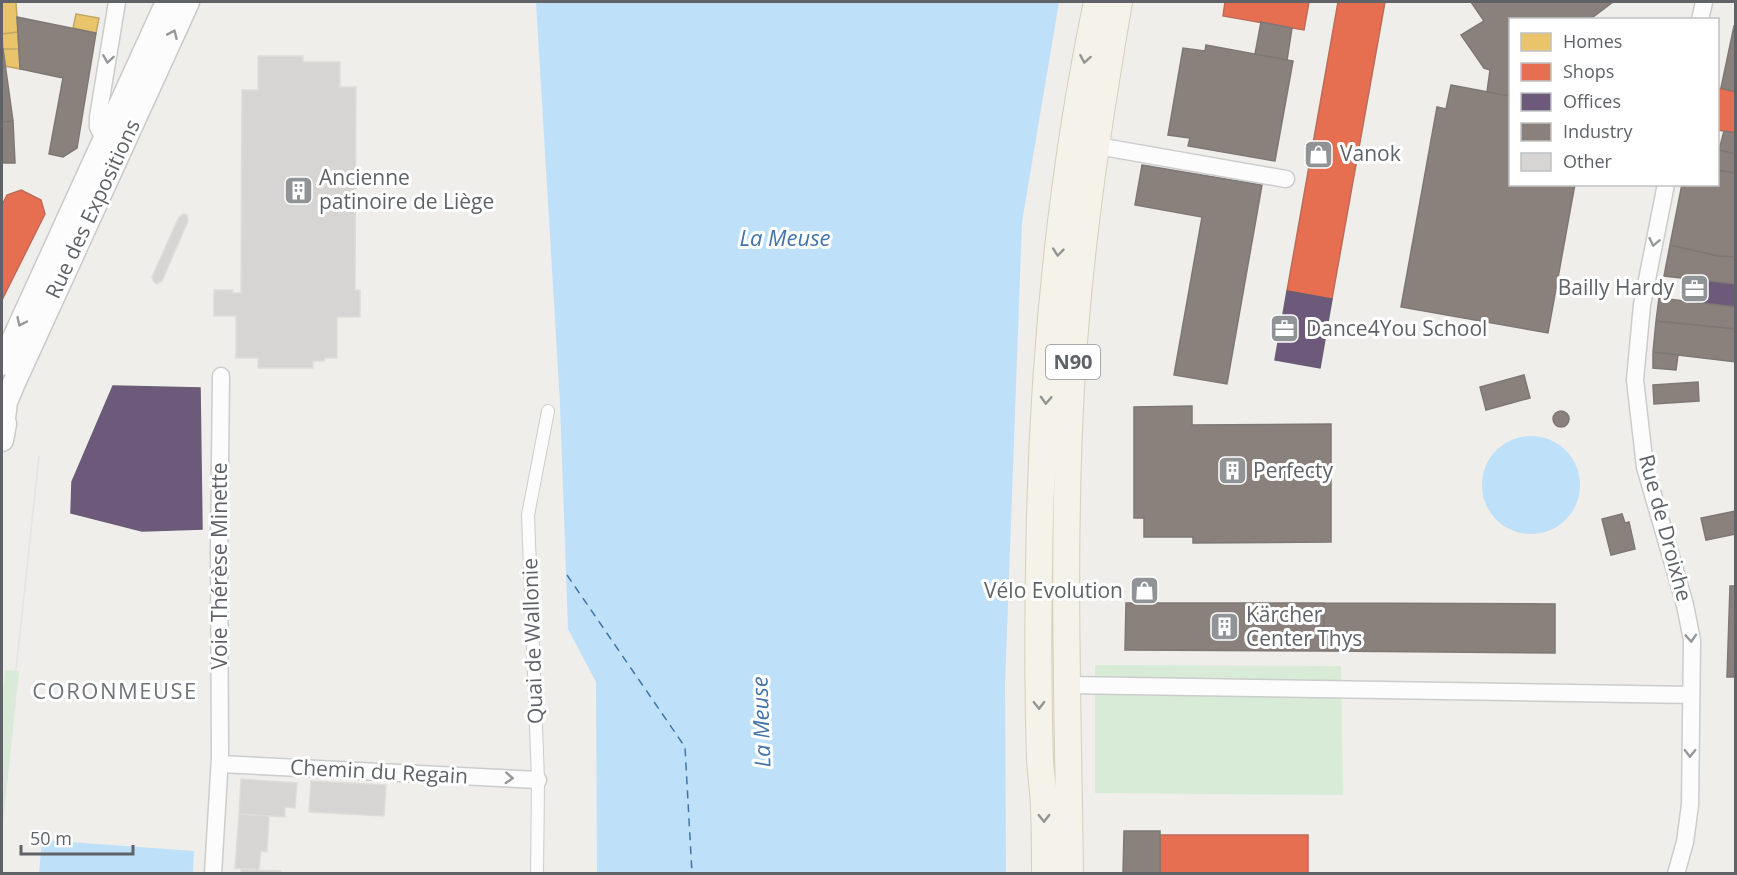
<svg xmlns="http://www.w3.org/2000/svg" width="1737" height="875" viewBox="0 0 1737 875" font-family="'Open Sans',sans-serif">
<rect width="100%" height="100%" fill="#efeeea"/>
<path fill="#d8ebd6" d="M1095 665 1341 666 1343 795 1095 793Z
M5 670 19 671 2 833V703Z"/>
<path fill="#bfe0f9" d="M536 2H1059L1022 222 1005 685 1006 873H597L596 682 568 629 560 403Z
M1482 485a49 49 0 1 1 98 0a49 49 0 1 1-98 0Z
M42 840 194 851 193 873H39Z"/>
<path fill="#e9c46a" stroke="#c0a769" stroke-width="1.5" d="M2 2H16L18 32 2 34Z
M76 14 99 18 96 33 73 28Z
M18 32 19 49H3L2 34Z
M3 49H19L20 69 5 66Z"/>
<path fill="#e76f51" stroke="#be6b58" stroke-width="1.5" d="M1225 2H1309L1304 30 1223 16Z
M1338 2H1385L1332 299 1287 291Z
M1718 88 1736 92V133L1718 130Z
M21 190 41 200 45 214 2 300V205L7 195Z
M1160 835H1308V874H1160Z"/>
<path fill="#6d597a" stroke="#695c75" stroke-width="1.5" d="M1690 279 1736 284V307L1687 300Z
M1287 291 1332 299 1320 368 1275 360Z
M113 386 200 388 202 529 142 531 71 513 72 482Z"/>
<path fill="#8a817c" stroke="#7d7876" stroke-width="1.5" d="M1471 2H1613L1589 20H1510V96L1487 92 1490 70 1484 68 1461 35 1484 21Z
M17 17 96 33 77 148 63 157 49 154 63 78 20 69Z
M1261 22 1292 28 1287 60 1255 54Z
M1734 26H1736V92L1721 88Z
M1206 45 1293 61 1275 161 1188 146 1190 138 1168 135 1183 48 1205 51Z
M3 49 13 121 2 122V50Z
M1451 85 1510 96V184H1575L1548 333 1401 307 1437 107 1446 109Z
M13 121 15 163H4L2 162V122Z
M1724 131 1736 133V154L1719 150Z
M1718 150 1736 154V173L1718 170Z
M1142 165 1262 185 1227 384 1174 375 1202 217 1135 205Z
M1718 170 1736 173V257L1718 256 1670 245 1682 184H1718Z
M1670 245 1718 256 1736 257V284L1664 276Z
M1659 298 1736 307V329L1656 321Z
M1656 321 1736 329V362L1653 352Z
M1653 352 1678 355 1676 370 1653 368Z
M1524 375 1530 398 1486 410 1480 387Z
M1698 382 1699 401 1654 404 1653 385Z
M1192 406V425L1331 424V542L1193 543V537H1144V518H1134V407Z
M1553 419a8 8 0 1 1 16 0a8 8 0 1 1-16 0Z
M1736 511V534L1706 540 1701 518Z
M1622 514 1625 523 1629 522 1635 549 1611 555 1602 519Z
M1730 586H1736V677H1727Z
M1126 603H1324V651L1125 650Z
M1324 603 1555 604V653L1324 651Z
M1124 831H1160V874H1123Z"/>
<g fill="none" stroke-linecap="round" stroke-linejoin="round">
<path stroke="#4174aa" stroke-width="1.5" stroke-dasharray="8 6" stroke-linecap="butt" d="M567 575 685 747 692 874"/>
</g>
<path fill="#d6d5d3" stroke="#deddd9" stroke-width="1.5" d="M258 56H303V62H340V87H356L355 290H360V317H337V358H325L324 361H313V368H258V358H236V316H214V290H233L232 293H241L242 90H258Z
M184 214 187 215 188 221 162 281 157 284 154 282 152 277 179 217Z
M241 779 297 783 295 808 285 807V817L239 814Z
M311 781 386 785 384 816 309 812Z
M239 814 269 816 267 852 261 851 259 870 235 868Z
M241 869 281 871V874H241Z"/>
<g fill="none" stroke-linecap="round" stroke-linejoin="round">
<defs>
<path id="pedestrian" d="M537 874 538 780 528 515 548 411"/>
<path id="minor" d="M1700 20 1704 2
M105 140 98 127V117L117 2
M1109 148 1286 179
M1666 184 1642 305 1635 380 1645 467 1685 605 1692 640 1690 805 1685 842 1676 874
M1068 685 1691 695
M220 764 538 780
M213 874 220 757 219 552 221 376"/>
<path id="secondary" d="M2 364 167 2
M2 412 5 424 2 440
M4 418 6 402 14 383 188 2"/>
<path id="primary" d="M1045 874C1045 852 1045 831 1044 810 1044 793 1041 777 1040 760 1038 697 1038 633 1039 570 1041 380 1058 188 1097 2
M1070 874C1068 712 1062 550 1071 388 1078 258 1097 130 1119 2"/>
</defs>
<use href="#pedestrian" stroke="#cbcccc" stroke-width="14"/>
<use href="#minor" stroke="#cbcccc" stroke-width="19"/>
<use href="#secondary" stroke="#cacacb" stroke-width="25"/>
<use href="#primary" stroke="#d7ceb8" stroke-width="28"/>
<use href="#pedestrian" stroke="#fdfcfc" stroke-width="12"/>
<use href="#minor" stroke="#fdfcfc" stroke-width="16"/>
<use href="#secondary" stroke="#fdfcfc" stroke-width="22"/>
<use href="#primary" stroke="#f4f2e9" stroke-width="26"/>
<path stroke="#e4e4e4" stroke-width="1.5" d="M2 800 39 456"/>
</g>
<defs><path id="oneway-chevron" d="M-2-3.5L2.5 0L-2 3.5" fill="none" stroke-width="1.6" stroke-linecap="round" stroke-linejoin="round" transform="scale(1.5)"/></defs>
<g stroke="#96999c">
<use href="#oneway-chevron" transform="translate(173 34) rotate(-66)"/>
<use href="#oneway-chevron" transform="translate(108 59) rotate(99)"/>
<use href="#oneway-chevron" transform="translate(1654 242) rotate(102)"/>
<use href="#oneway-chevron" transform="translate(21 322) rotate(115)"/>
<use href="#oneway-chevron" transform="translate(1691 638) rotate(86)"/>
<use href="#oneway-chevron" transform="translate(1690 753) rotate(91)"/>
<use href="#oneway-chevron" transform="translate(509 778) rotate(3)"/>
</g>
<g stroke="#939595">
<use href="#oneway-chevron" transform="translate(1085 59) rotate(100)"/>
<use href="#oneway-chevron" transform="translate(1058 252) rotate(96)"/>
<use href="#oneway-chevron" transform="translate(1046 400) rotate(93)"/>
<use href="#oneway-chevron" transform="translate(1039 705) rotate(89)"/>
<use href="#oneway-chevron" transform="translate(1044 818) rotate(89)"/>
</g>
<defs>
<symbol id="shop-square" viewBox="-11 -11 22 22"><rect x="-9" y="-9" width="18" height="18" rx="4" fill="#919496" stroke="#fff"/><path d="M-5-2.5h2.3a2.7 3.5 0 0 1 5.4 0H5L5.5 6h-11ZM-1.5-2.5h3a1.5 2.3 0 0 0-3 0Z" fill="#fff"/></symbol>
<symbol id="building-square" viewBox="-11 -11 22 22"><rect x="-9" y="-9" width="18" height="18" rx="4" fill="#919496" stroke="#fff"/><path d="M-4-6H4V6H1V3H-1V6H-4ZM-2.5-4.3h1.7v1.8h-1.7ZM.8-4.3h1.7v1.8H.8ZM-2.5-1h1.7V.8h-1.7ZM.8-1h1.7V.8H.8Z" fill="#fff"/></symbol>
<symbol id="office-square" viewBox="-11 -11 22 22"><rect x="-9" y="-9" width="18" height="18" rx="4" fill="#919496" stroke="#fff"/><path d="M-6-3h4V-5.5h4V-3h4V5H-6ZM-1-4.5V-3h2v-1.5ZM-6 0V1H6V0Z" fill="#fff"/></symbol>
</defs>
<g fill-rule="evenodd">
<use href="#shop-square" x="1302" y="138" width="33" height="33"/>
<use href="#building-square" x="282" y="174" width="33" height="33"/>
<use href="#office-square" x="1678" y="272" width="33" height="33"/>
<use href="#office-square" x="1268" y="312" width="33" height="33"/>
<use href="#building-square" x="1216" y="454" width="33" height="33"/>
<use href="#shop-square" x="1128" y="574" width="33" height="33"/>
<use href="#building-square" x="1208" y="610" width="33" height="33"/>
</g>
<g text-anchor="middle" stroke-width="6" stroke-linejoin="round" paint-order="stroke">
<rect fill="#fff" stroke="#8f9295" stroke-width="1.5" x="1046" y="345" width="54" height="34" rx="4.5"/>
<g font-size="20" font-weight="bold" fill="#5f6368">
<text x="1073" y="369">N90</text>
</g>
<g font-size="21" fill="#5f6368" stroke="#fff" text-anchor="start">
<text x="1340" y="161">Vanok</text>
<text x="319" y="185">Ancienne<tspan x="319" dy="24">patinoire de Liège</tspan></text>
<text x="1674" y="295" text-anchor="end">Bailly Hardy</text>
<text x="1306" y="336">Dance4You School</text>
<text x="1253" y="478">Perfecty</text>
<text x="1123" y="598" text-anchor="end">Vélo Evolution</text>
<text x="1246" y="622">Kärcher<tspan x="1246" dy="24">Center Thys</tspan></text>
</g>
<g font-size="21" fill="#5f6368" stroke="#fff">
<text transform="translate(93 209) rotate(-65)" y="7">Rue des Expositions</text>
<text transform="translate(1665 528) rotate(75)" y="7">Rue de Droixhe</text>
<text transform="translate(220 566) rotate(-90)" y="7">Voie Thérèse Minette</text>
<text transform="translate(533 641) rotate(-92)" y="7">Quai de Wallonie</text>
<text transform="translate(379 772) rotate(3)" y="7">Chemin du Regain</text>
</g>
<g font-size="22" font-style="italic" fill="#4174aa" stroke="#fff">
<text x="785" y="246">La Meuse</text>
<text transform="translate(761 722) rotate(-92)" y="8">La Meuse</text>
</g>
<g font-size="22" letter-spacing="1.5" fill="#70757a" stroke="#fff">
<text x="115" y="699">CORONMEUSE</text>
</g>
</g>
<rect width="1737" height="875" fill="none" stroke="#5f6368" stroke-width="6"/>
<rect x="1509" y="18" width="210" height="168" fill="#ffffff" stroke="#bfc1c3" stroke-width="1.5"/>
<rect x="1521" y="33" width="30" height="18" fill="#e9c46a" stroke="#bfc1c3" stroke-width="1.5"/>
<text x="1563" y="48" font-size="18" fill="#5f6368">Homes</text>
<rect x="1521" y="63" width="30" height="18" fill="#e76f51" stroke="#bfc1c3" stroke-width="1.5"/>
<text x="1563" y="78" font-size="18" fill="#5f6368">Shops</text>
<rect x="1521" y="93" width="30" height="18" fill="#6d597a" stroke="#bfc1c3" stroke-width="1.5"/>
<text x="1563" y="108" font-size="18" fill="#5f6368">Offices</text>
<rect x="1521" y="123" width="30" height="18" fill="#8a817c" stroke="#bfc1c3" stroke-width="1.5"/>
<text x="1563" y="138" font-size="18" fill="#5f6368">Industry</text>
<rect x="1521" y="153" width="30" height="18" fill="#d6d5d3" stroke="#bfc1c3" stroke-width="1.5"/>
<text x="1563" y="168" font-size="18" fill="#5f6368">Other</text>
<path d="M21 845v9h112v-9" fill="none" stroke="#5f6368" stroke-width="3"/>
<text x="30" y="845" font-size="18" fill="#5f6368" stroke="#ffffff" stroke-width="4.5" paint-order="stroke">50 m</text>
</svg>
